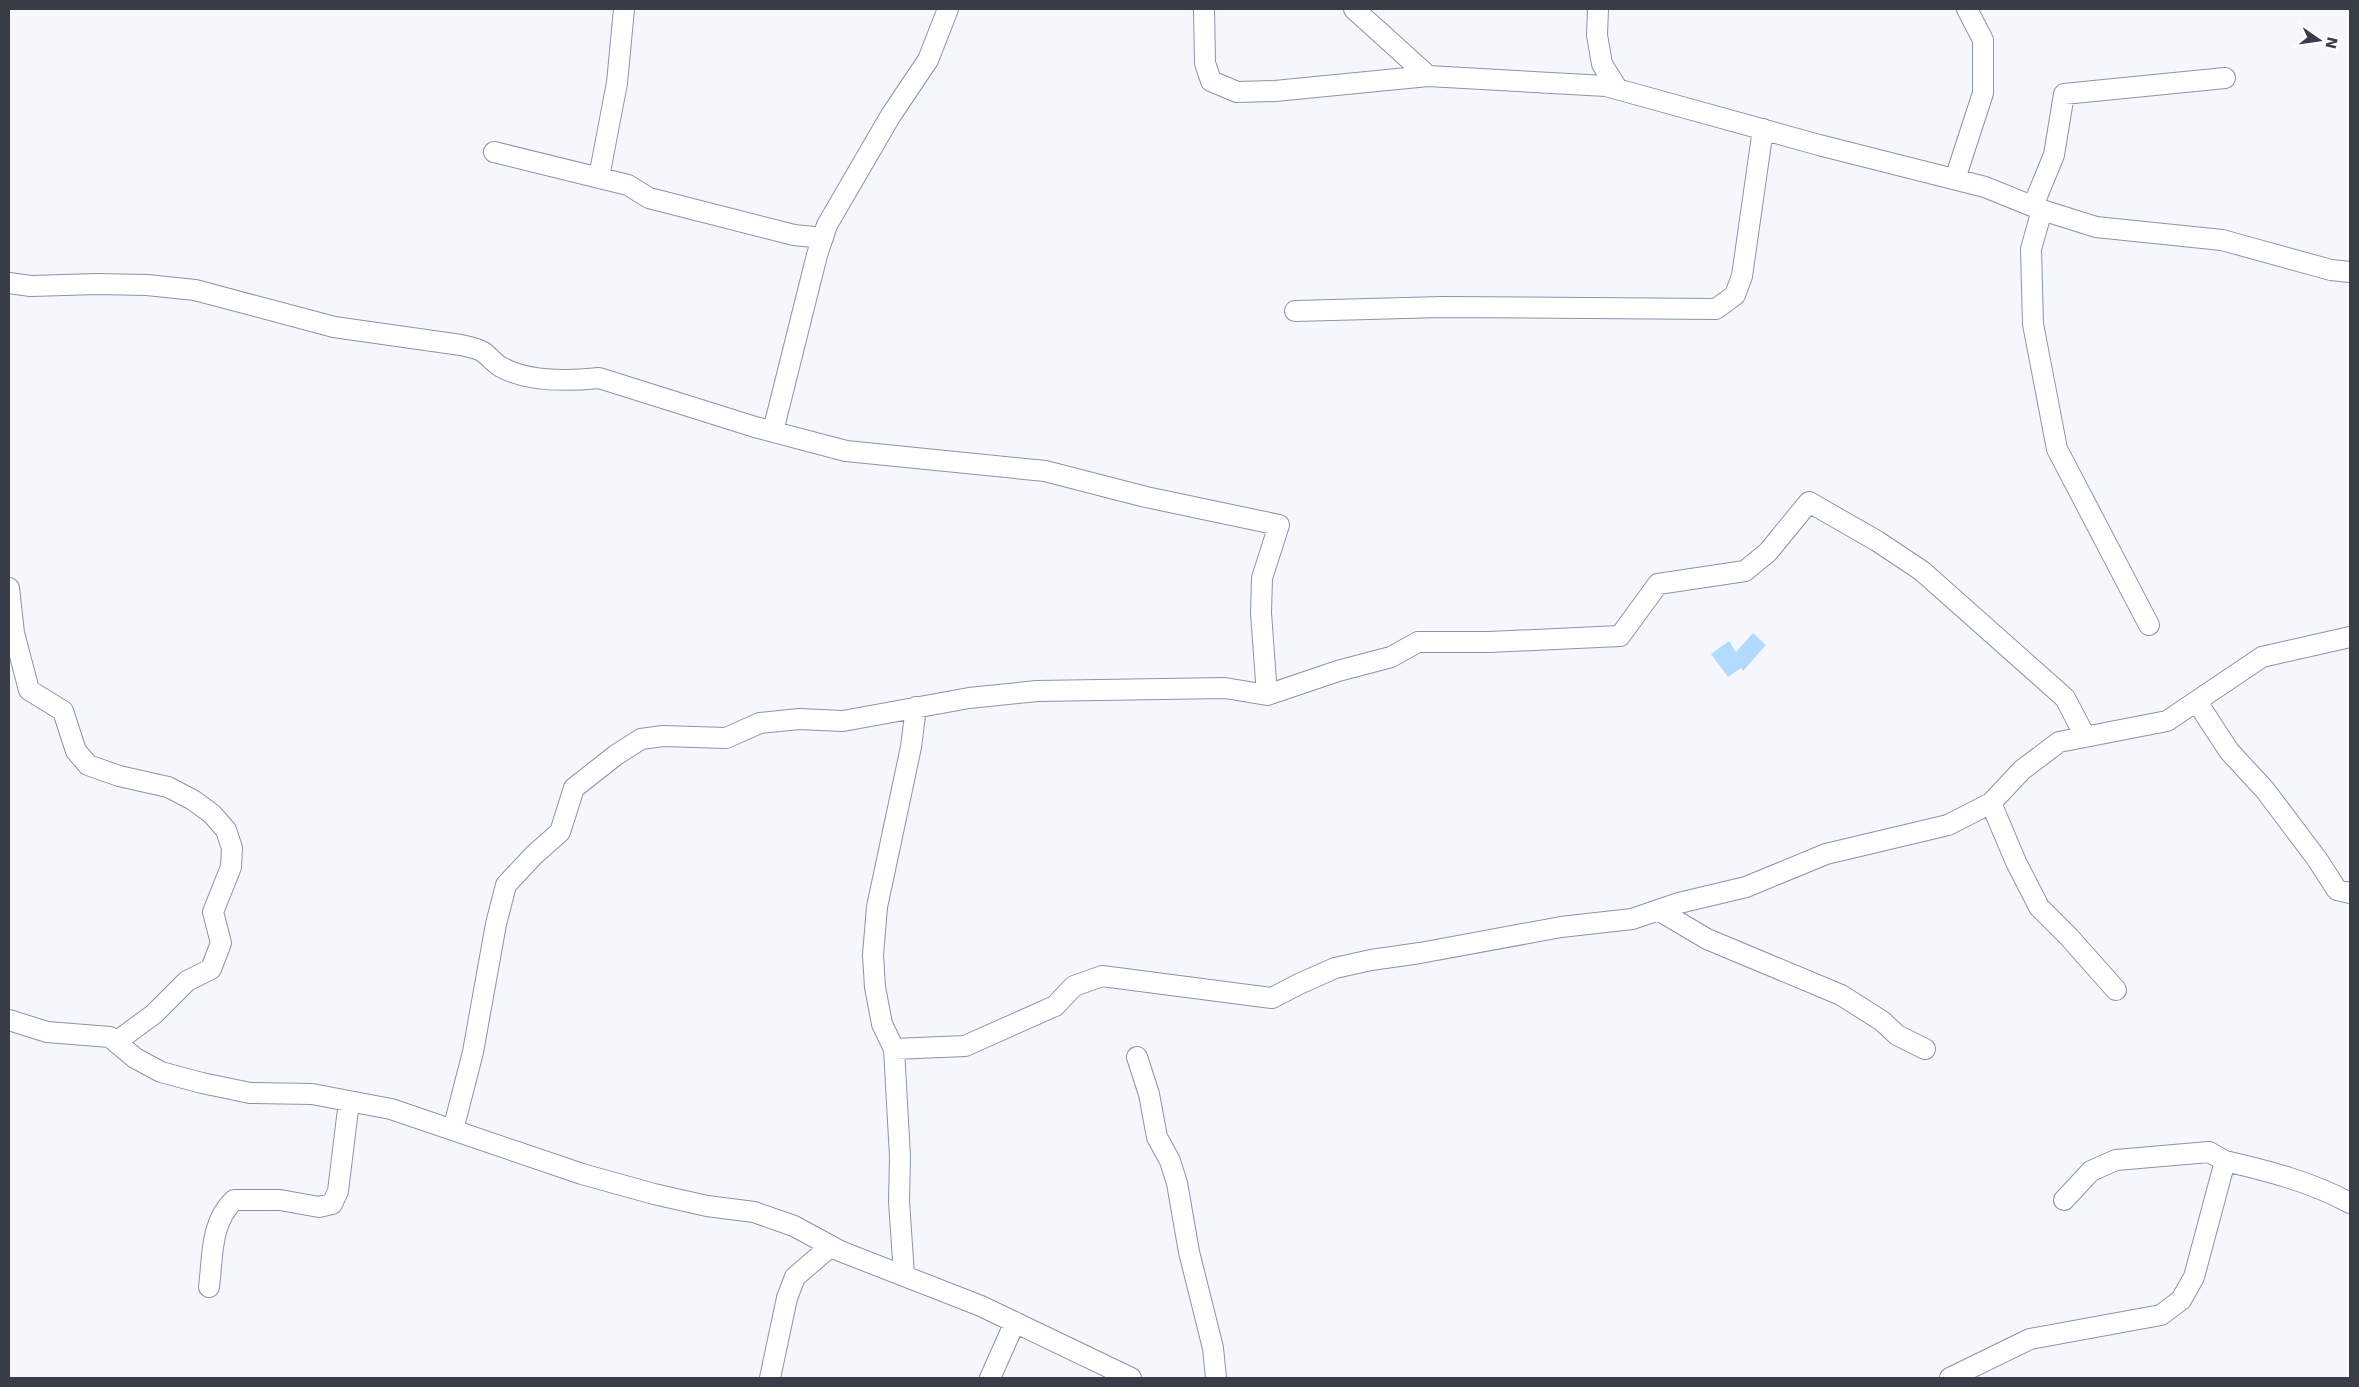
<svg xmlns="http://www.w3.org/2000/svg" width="2359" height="1387" viewBox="0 0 2359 1387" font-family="'DejaVu Sans',sans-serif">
<rect width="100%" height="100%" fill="#f5f7fc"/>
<path fill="#b2daff" d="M1753 633 1766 645 1743 671 1741 668 1728 677 1711 654 1729 641 1736 652Z"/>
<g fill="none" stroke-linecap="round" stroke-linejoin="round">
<defs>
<path id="street" d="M1204 9 1205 63 1211 81 1237 92 1275 91 1428 76
M1354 9 1428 76 1606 86 1819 145 1985 187 2042 210 2096 227 2222 240 2331 270 2350 272
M1598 9 1597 35 1602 64 1617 88
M494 152 628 185 649 198 794 235 823 238
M599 177 617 83 624 9
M1955 179 1983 93V40L1967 9
M2033 206 2054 155 2064 94 2225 78
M2042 210 2031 249 2033 324 2057 449 2149 625
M9 283 31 286 97 284 147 285 195 290 334 327 461 345C468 347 477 348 483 352 489 356 494 363 501 367 528 382 570 381 599 378L755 427 846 451 1045 471 1146 497 1279 525 1262 578 1261 613 1267 695
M1295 311 1442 307 1716 309 1735 295 1742 276 1763 129
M773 431 817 255 827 225 891 115 928 60 948 9
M9 588 14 633 29 690 63 711 76 751 88 765 119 776 168 787 193 800 212 814 226 830 232 848 231 867 213 912 221 943 211 969 187 981 154 1014 116 1042
M2197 702 2229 751 2265 790 2317 859 2337 890 2350 893
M1991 803 2016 862 2039 907 2069 937 2116 990
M1658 910 1707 939 1841 995 1882 1021 1897 1035 1925 1049
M9 1020 47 1032 110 1037 135 1058 161 1072 202 1083 250 1093 312 1094 391 1109 582 1174 654 1194 707 1206 754 1212 794 1226 840 1251 981 1306 1131 1378
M894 1049 965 1046 1055 1006 1074 986 1102 976 1272 998 1299 984 1335 968 1371 960 1420 953 1561 927 1632 919 1679 903 1746 887 1826 854 1948 825 1991 803 2022 770 2059 742 2167 721 2262 657 2350 637
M1137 1057 1149 1094 1157 1137 1170 1161 1177 1183 1189 1252 1213 1348 1216 1378
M453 1130 473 1052 496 924 506 885 534 855 560 832 574 788 616 755 641 739 663 736 726 738 760 723 799 719 843 721 969 698 1037 691 1225 688 1267 695 1338 671 1391 657 1418 642H1489L1620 636 1658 584 1745 571 1768 552 1809 502 1877 541 1922 571 2065 698 2085 736
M2064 1200 2091 1171 2116 1160 2209 1152 2225 1161
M904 1275 899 1201 900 1157 894 1049 882 1024 875 987 873 955 877 907 911 747 916 707
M209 1287C213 1256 210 1223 234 1200H280L319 1207 332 1204 338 1191 349 1101
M770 1378 787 1298 795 1277 831 1246
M990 1378 1015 1322
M1950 1378 2030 1339 2161 1315 2181 1300 2194 1277 2225 1161C2269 1171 2311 1182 2350 1203"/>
</defs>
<use href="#street" stroke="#8994ab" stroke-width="22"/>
<use href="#street" stroke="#fff" stroke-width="20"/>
</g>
<rect width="2359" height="1387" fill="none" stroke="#383d47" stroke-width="20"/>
<g transform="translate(2319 40) rotate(103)" stroke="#ffffff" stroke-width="4" paint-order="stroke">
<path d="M0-4L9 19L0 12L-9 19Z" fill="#383d47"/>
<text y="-8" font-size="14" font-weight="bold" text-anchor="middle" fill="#383d47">N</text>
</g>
</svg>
